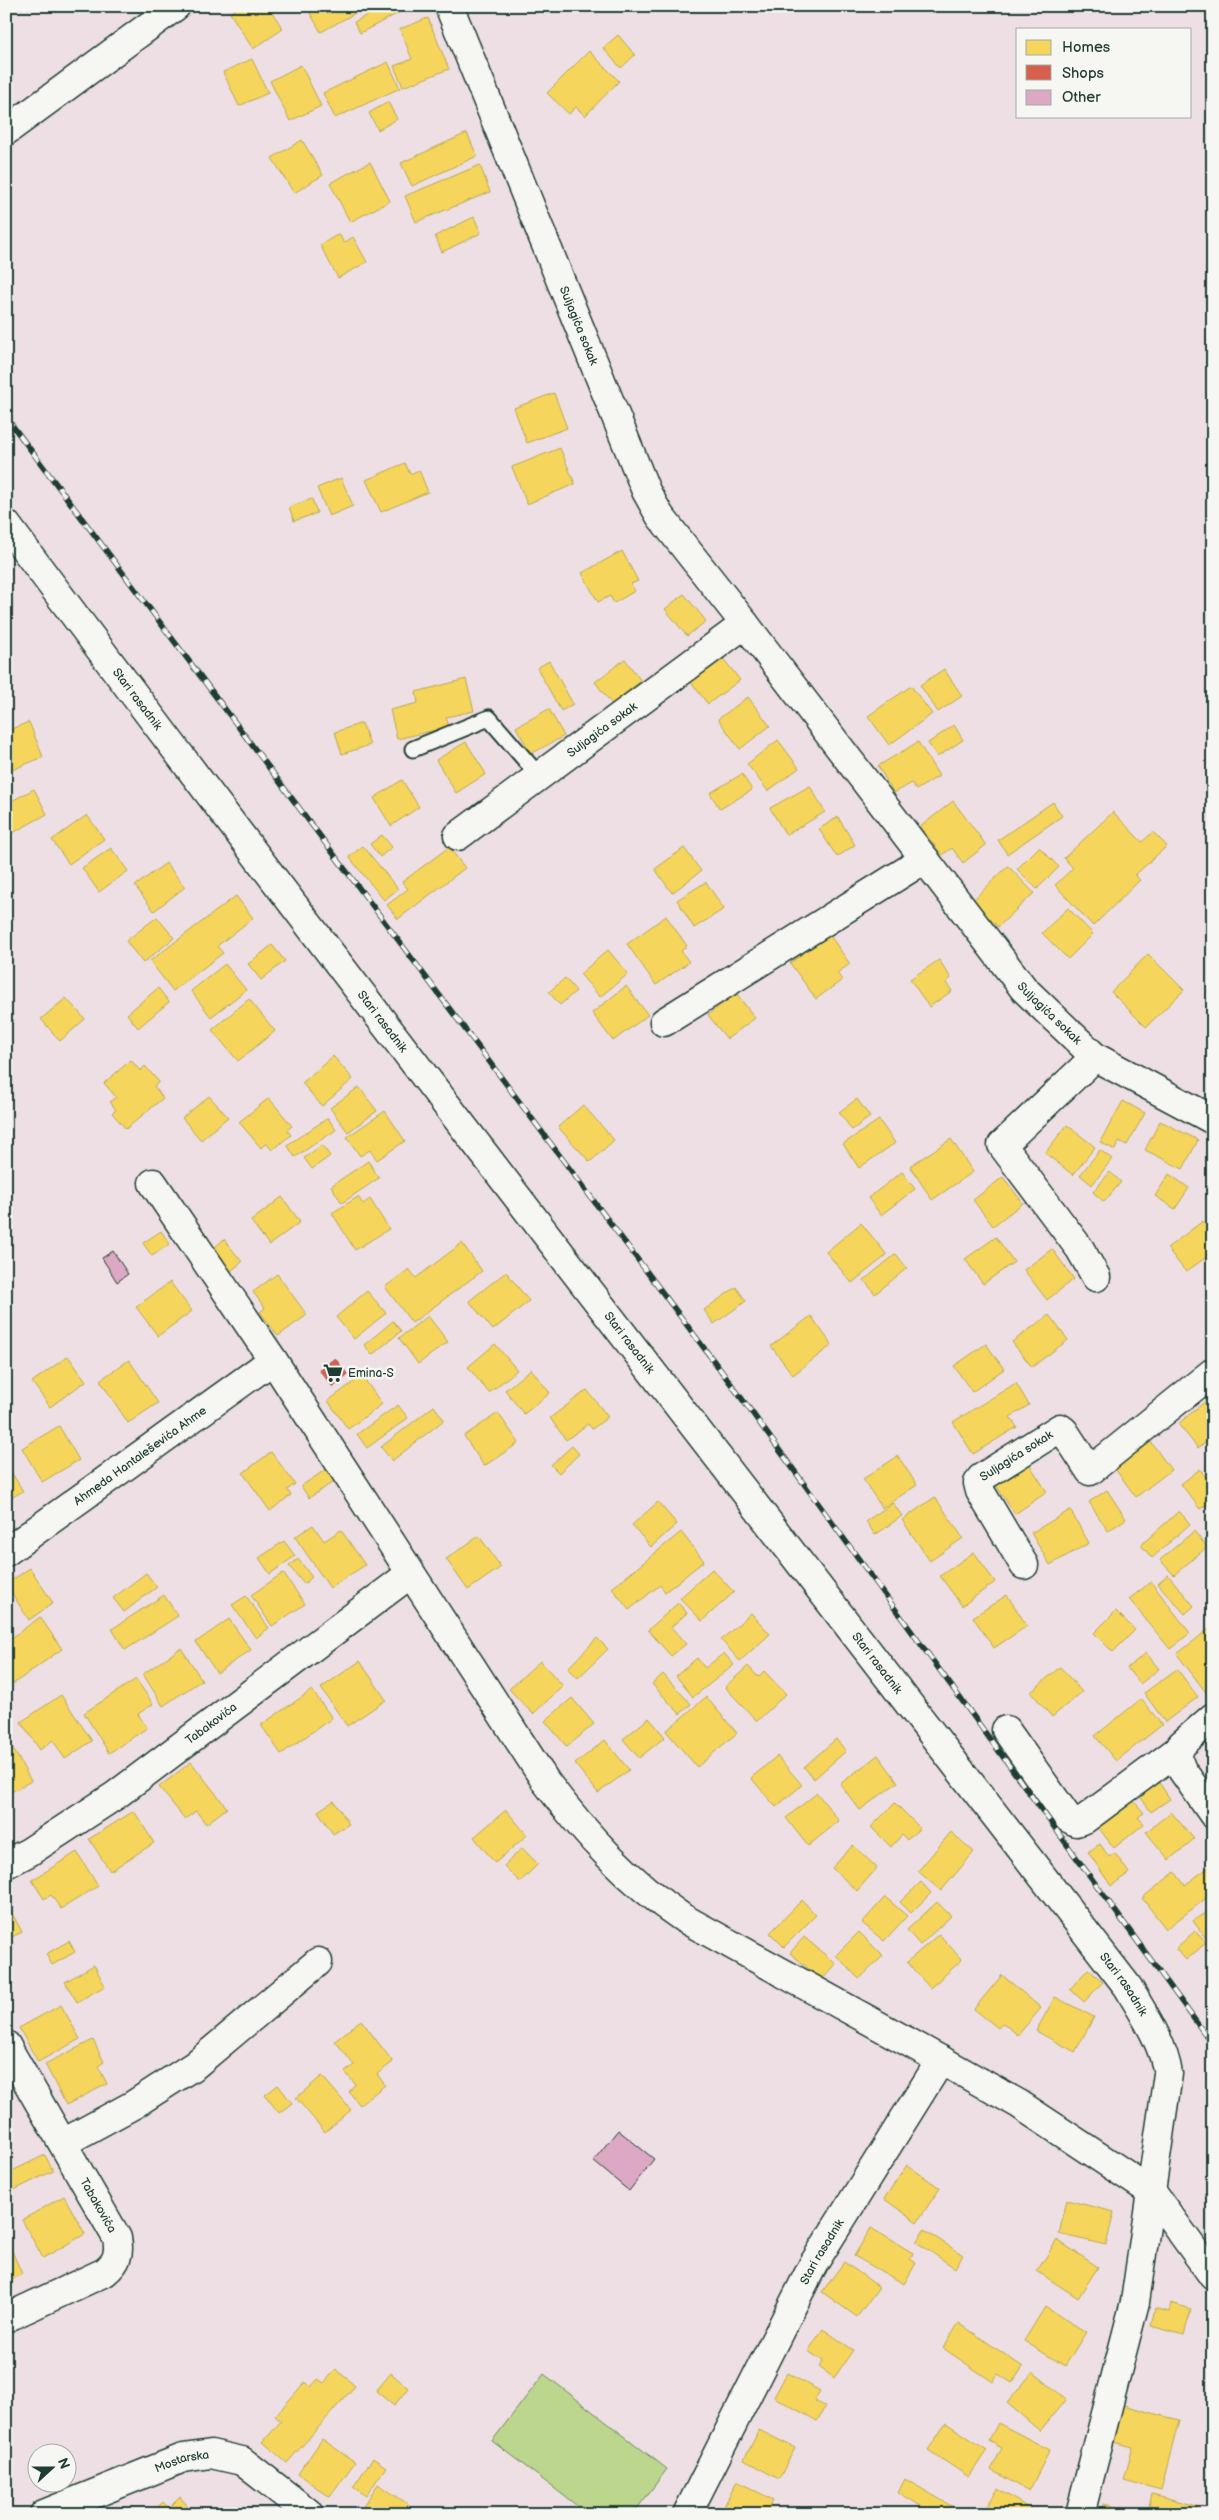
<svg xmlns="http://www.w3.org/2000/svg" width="1219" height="2520" viewBox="0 0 1219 2520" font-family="'Balsamiq Sans',sans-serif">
<rect width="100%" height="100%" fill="#eedfe4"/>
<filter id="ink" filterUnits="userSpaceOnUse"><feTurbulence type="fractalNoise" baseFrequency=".02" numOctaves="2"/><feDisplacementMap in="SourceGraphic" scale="10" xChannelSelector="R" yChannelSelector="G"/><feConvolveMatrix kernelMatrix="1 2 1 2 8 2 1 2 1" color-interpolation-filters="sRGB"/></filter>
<g filter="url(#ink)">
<path fill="#bcd68d" stroke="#6e8a60" d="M544 2374 667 2469 633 2514H588L492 2441Z"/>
<path fill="#f6d55c" stroke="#b6a750" d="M240 6H268L283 29 253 49 230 13Z
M323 6H368L321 32 310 13Z
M385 6H412L360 33 354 22Z
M428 18 449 69 403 87 394 66 412 59 400 29Z
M618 35 635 55 621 68 603 48Z
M589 51 619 81 585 116 576 107 569 114 547 93Z
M252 59 268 93 239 106 223 72Z
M388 62 400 88 335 118 323 93Z
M301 65 321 106 290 121 270 81Z
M388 102 397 119 378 130 369 113Z
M467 133 477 156 412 186 401 163Z
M302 140 323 175 294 193 272 158Z
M370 162 390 201 350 222 330 183Z
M480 165 490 192 416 222 405 196Z
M474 217 481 233 442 252 435 236Z
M339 234 344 243 353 237 367 262 338 278 320 245Z
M554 393 567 428 527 443 514 408Z
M560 448 575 484 527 504 512 467Z
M405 463 410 474 419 470 428 492 381 512 366 480Z
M341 478 353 506 329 516 317 488Z
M312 499 317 513 294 521 289 507Z
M622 551 638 581 631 584 635 591 614 603 610 596 598 602 582 573Z
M684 594 706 621 687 636 665 609Z
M722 657 740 680 708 704 690 681Z
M625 659 641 681 612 704 595 682Z
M549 661 573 704 561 711 537 668Z
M944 669 962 696 938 712 920 685Z
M466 679 474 711 446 717 449 727 397 739 390 710 418 703 416 692Z
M911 686 932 714 889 745 868 716Z
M748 697 770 726 740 749 718 719Z
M549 709 564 736 531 754 516 727Z
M29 722 43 757 7 772 6 731Z
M362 723 370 745 342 754 335 732Z
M954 725 963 740 937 757 928 743Z
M778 740 799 768 768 791 747 764Z
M466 742 486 774 456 793 436 760Z
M918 742 939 776 916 790 912 783 894 793 878 766Z
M742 774 752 790 720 809 710 793Z
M402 780 419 807 391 826 374 798Z
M810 786 825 812 786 835 770 808Z
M34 789 47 814 11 834 6 826V804Z
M953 801 986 845 963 863 952 848 942 855 920 827Z
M1053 802 1062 816 1007 854 998 840Z
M1113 812 1142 842 1153 832 1167 846 1135 875 1140 880 1093 926 1055 885 1073 868 1064 858Z
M87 815 104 839 69 864 52 840Z
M838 817 855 845 837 857 819 829Z
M382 835 392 847 380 857 370 844Z
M363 846 398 889 384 900 349 857Z
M449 847 465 868 398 919 387 905 408 889 402 882Z
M1039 847 1059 867 1037 889 1017 869Z
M111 848 128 871 99 892 82 868Z
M684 848 701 871 672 893 655 869Z
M166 863 185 887 154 911 135 886Z
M1008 866 1034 893 998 927 972 901Z
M706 882 724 909 694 928 677 900Z
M236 896 253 918 217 946 223 953 173 991 150 961Z
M1068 908 1093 934 1068 959 1042 933Z
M666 916 687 946 681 951 689 962 656 985 627 944Z
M157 917 174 938 143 963 126 941Z
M829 934 850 964 837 973 842 980 816 999 790 963Z
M272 945 285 961 261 980 248 964Z
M608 950 628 974 600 997 580 974Z
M1148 954 1184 990 1146 1027 1111 992Z
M939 960 951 978 946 983 952 991 929 1007 910 979Z
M225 964 246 990 211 1017 191 991Z
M565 978 576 991 560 1005 549 992Z
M626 986 648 1015 613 1041 592 1013Z
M158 988 169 1002 138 1028 127 1014Z
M736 993 755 1018 727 1039 708 1015Z
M66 998 85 1019 60 1041 41 1019Z
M249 999 275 1031 238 1061 212 1030Z
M333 1056 353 1079 322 1106 302 1083Z
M131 1060 140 1071 145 1066 159 1082 154 1086 163 1098 126 1129 112 1113 116 1110 110 1102 116 1097 104 1083Z
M359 1087 377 1111 348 1132 330 1108Z
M209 1096 228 1117 201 1140 182 1118Z
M269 1098 292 1126 287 1130 291 1135 272 1150 266 1143 261 1148 239 1122Z
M857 1099 870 1117 852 1130 839 1112Z
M1123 1101 1145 1113 1127 1145 1119 1141 1115 1150 1100 1142Z
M583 1105 614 1140 590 1162 558 1127Z
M385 1111 405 1141 377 1160 370 1150 360 1156 347 1137Z
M328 1118 336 1130 295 1157 287 1145Z
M879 1120 895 1143 859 1168 843 1144Z
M1160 1121 1198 1140 1183 1169 1145 1150Z
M1067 1125 1095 1147 1073 1175 1045 1153Z
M951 1139 973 1172 932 1200 910 1166Z
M322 1145 330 1156 312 1169 304 1158Z
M1100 1150 1112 1159 1092 1185 1080 1175Z
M368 1161 379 1178 342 1203 331 1186Z
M902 1172 915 1189 881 1215 868 1198Z
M1110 1172 1121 1182 1104 1202 1093 1192Z
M1169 1174 1189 1188 1175 1209 1155 1196Z
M1003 1177 1023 1203 993 1226 973 1200Z
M282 1197 300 1222 269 1245 251 1221Z
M358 1197 363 1204 370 1199 389 1229 355 1250 332 1213Z
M1203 1221 1213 1233V1252L1186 1272 1167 1248Z
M861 1223 887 1255 852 1283 826 1252Z
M161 1231 170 1244 152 1256 143 1243Z
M996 1237 1014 1262 983 1284 965 1259Z
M224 1239 242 1262 231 1271 213 1249Z
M462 1243 482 1271 412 1323 385 1287 409 1269 416 1278Z
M1052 1249 1074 1279 1047 1300 1024 1270Z
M896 1254 907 1268 875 1294 864 1280Z
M506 1272 529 1301 493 1330 469 1301Z
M277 1274 307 1315 278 1336 260 1312 265 1308 253 1292Z
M170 1282 192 1311 158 1336 136 1307Z
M736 1287 746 1301 714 1324 704 1310Z
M367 1291 386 1313 354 1339 336 1317Z
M1049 1315 1068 1340 1032 1367 1012 1342Z
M428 1316 448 1342 418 1364 399 1338Z
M811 1316 832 1345 793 1375 771 1346Z
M393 1321 401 1331 372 1355 364 1345Z
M495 1344 517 1370 489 1393 468 1367Z
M986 1344 1004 1369 972 1392 954 1366Z
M68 1356 86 1381 50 1407 32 1382Z
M129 1360 158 1403 128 1423 100 1380Z
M531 1369 550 1393 524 1414 505 1390Z
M362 1376 382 1404 348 1429 328 1401Z
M1016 1383 1029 1405 1010 1417 1017 1427 973 1454 953 1422Z
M587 1390 608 1417 592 1429 588 1424 566 1440 550 1418Z
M1213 1395V1436L1198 1448 1178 1424Z
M398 1405 408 1418 367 1448 357 1434Z
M434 1406 444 1420 392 1461 381 1447Z
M498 1413 519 1443 484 1466 464 1436Z
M59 1426 79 1460 42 1482 22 1448Z
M1151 1442 1171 1470 1136 1497 1115 1469Z
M572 1446 579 1454 559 1473 551 1465Z
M271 1452 295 1484 287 1490 291 1495 270 1511 243 1473Z
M898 1456 917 1485 882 1508 863 1479Z
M1028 1462 1047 1492 1015 1514 995 1484Z
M6 1464 23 1491 6 1501Z
M330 1467 338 1479 309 1498 301 1486Z
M1200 1469 1213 1487V1500L1200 1509 1181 1484Z
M1107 1490 1126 1519 1108 1531 1089 1502Z
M935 1497 963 1538 930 1561 902 1520Z
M658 1502 677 1524 651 1547 632 1525Z
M893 1503 902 1516 875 1535 866 1521Z
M1070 1510 1089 1543 1050 1565 1031 1533Z
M1179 1511 1190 1524 1152 1558 1141 1545Z
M313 1525 324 1541 341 1530 365 1565 330 1588 295 1537Z
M1194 1531 1207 1547 1174 1575 1160 1560Z
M681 1532 704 1561 665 1592 660 1585 629 1610 612 1588Z
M479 1536 501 1567 468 1590 446 1559Z
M284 1541 295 1556 270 1574 259 1558Z
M974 1552 995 1582 962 1606 940 1576Z
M298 1559 312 1577 304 1584 289 1566Z
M30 1568 53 1603 29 1620 6 1584Z
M712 1569 734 1592 702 1621 680 1598Z
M146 1573 157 1587 124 1612 113 1598Z
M283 1573 305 1604 272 1626 251 1595Z
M1168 1575 1194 1606 1185 1614 1158 1584Z
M1151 1582 1190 1633 1170 1649 1129 1599Z
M164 1595 178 1616 125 1650 112 1629Z
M1007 1595 1027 1626 994 1648 973 1617Z
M246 1596 269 1628 256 1638 232 1605Z
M678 1603 687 1613 671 1627 686 1644 671 1656 648 1630Z
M1116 1611 1135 1630 1113 1652 1094 1633Z
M751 1613 770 1634 740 1661 721 1640Z
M40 1617 62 1649 13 1684 6 1675V1642Z
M229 1619 251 1650 217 1673 196 1642Z
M1209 1629 1213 1634V1697L1211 1699 1177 1654Z
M597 1638 608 1649 578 1678 568 1668Z
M181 1648 202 1680 163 1706 143 1674Z
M724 1653 734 1665 693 1697 676 1676 697 1658 705 1668Z
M1146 1653 1159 1669 1140 1684 1127 1668Z
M360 1661 386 1700 347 1726 321 1688Z
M540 1661 563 1686 533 1714 509 1689Z
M748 1666 758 1677 764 1671 786 1694 757 1721 725 1687Z
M1060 1667 1082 1692 1052 1717 1031 1692Z
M1177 1669 1198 1697 1165 1722 1144 1693Z
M663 1674 691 1704 680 1714 652 1684Z
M136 1679 153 1704 138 1714 147 1728 109 1753 84 1713Z
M312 1690 332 1718 281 1754 261 1725Z
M61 1695 92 1741 65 1759 53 1740 40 1750 21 1722Z
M706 1697 737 1733 697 1767 666 1731Z
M572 1698 594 1724 567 1747 545 1721Z
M1141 1699 1162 1725 1116 1761 1095 1736Z
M649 1718 665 1737 639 1758 623 1739Z
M6 1736 31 1781 6 1795Z
M836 1739 846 1751 814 1779 804 1767Z
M605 1740 629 1770 598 1793 575 1764Z
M878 1755 898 1782 860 1810 840 1784Z
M777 1756 802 1785 776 1807 751 1778Z
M191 1762 227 1808 206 1824 196 1811 185 1819 159 1787Z
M1154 1775 1170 1799 1151 1812 1135 1789Z
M817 1793 839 1821 808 1846 786 1818Z
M1133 1800 1144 1813 1138 1817 1144 1824 1114 1848 1094 1822Z
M334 1801 349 1824 333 1834 318 1811Z
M895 1803 920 1828 907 1840 902 1835 891 1847 871 1827Z
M506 1810 527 1835 495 1863 474 1837Z
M134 1811 154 1843 110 1871 89 1839Z
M1171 1812 1194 1839 1169 1860 1146 1832Z
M951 1832 974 1852 941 1891 918 1871Z
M1100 1844 1109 1857 1115 1853 1129 1873 1111 1886 1088 1852Z
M853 1845 877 1868 857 1891 832 1868Z
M522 1848 538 1864 520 1882 504 1866Z
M77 1852 98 1886 61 1909 51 1895 44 1899 32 1880Z
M1213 1864V1893L1166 1929 1142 1898 1175 1872 1185 1885Z
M921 1882 931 1893 911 1913 900 1902Z
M885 1897 907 1916 884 1941 862 1923Z
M802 1900 816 1915 784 1947 770 1933Z
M6 1902 22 1932 6 1940Z
M937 1902 951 1916 920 1945 907 1930Z
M1213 1907V1938L1208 1941 1193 1921Z
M1195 1931 1206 1943 1186 1960 1176 1948Z
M859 1932 883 1956 859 1979 836 1955Z
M939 1934 962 1960 930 1988 907 1962Z
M804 1937 836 1964 822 1980 790 1953Z
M69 1941 75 1952 52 1965 46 1954Z
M94 1965 105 1986 77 2002 65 1982Z
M1088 1969 1103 1982 1084 2002 1070 1989Z
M1002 1975 1041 2008 1018 2035 1003 2023 998 2028 974 2009Z
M1055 1997 1094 2017 1075 2052 1036 2031Z
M61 2005 80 2039 38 2062 19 2028Z
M361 2020 393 2062 377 2074 385 2085 360 2105 349 2092 355 2084 345 2072 354 2065 335 2041Z
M93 2040 104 2062 98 2066 107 2084 66 2105 45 2064Z
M322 2076 351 2110 325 2132 296 2098Z
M278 2085 292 2103 279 2113 265 2095Z
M45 2155 53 2171 6 2194V2174Z
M907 2165 940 2188 917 2222 884 2199Z
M64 2196 85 2234 43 2258 22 2220Z
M1067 2200 1114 2212 1106 2245 1059 2234Z
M871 2228 913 2253 910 2259 916 2263 904 2284 854 2256Z
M924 2230 963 2255 955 2268 916 2242Z
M1057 2240 1098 2267 1078 2298 1037 2271Z
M8 2242 22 2274 6 2282V2243Z
M844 2262 879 2287 857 2317 822 2292Z
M1171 2303 1191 2309 1184 2335 1151 2326 1155 2308 1169 2312Z
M1045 2307 1086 2332 1065 2366 1024 2341Z
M959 2323 1023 2367 1012 2383 998 2374 993 2382 943 2348Z
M823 2329 853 2350 834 2378 819 2367 823 2361 808 2351Z
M336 2369 355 2386 287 2463 263 2442 281 2421 275 2416 305 2382 311 2387 318 2379 324 2383Z
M1033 2372 1066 2399 1040 2431 1007 2403Z
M391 2373 408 2388 394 2406 376 2391Z
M787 2373 820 2391 814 2401 825 2407 817 2421 774 2397Z
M1119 2404 1179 2420 1161 2490 1124 2480 1133 2447 1109 2441Z
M946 2423 987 2450 969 2477 928 2450Z
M998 2423 1050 2450 1029 2491 991 2470 1002 2448 989 2441Z
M759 2430 795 2448 779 2479 744 2460Z
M322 2439 355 2462 330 2497 298 2474Z
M373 2458 386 2467 366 2496 353 2487Z
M905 2479 965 2514H934L898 2492Z
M737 2481 773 2500 766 2514H720Z
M378 2484 408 2504 401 2514 359 2513Z
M998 2489 1038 2514H982Z
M1152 2494 1197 2506 1195 2514H1147Z
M180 2497 195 2514H150L163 2502 169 2508Z
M1103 2504 1143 2512V2514H1102Z
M96 2505 103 2514H86Z"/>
<path fill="#d6604d" stroke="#9f5646" d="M335 1358 348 1375 333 1387 319 1370Z"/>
<path fill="#dca8c3" stroke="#1f3d34" d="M113 1251 128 1274 117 1282 102 1258Z
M618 2130 654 2159 629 2191 593 2161Z"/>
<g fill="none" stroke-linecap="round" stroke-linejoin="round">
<defs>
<path id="lane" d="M413 749 489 718 539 776"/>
<g id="street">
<path id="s1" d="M449 6 646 491 660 516 745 624 1024 989 1095 1057 1213 1120"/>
<path d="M6 131 176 6"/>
<path id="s2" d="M6 524C374 1016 752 1501 1128 1987 1144 2015 1163 2042 1168 2074L1135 2302 1080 2514"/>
<path id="s3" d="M458 836 745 624"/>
<path d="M664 1022 925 859"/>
<path d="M1095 1057 1002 1145 1080 1249 1096 1277"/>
<path d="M153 1183 273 1360 546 1782C585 1834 628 1881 683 1918L941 2060"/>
<path id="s4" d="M6 1552 273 1360"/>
<path id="s5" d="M1024 1565 980 1491 978 1483 981 1478 1060 1428 1064 1431 1090 1471 1213 1372"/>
<path d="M1213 1717 1181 1745 1177 1757 1182 1770 1213 1814"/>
<path d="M1006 1730 1068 1818 1076 1822 1085 1819 1178 1750"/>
<path id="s6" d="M6 1864 29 1852 116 1795 410 1574"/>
<path id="s7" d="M6 2045 117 2238C120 2254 117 2262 105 2272L6 2318"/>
<path d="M63 2143 133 2105 195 2065 318 1962"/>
<path id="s8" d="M44 2514 183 2458 211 2454 242 2461 310 2514"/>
<path id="s9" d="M687 2514 814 2263 941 2060 1019 2104 1152 2192 1213 2276"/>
</g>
</defs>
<use href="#lane" stroke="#1f3d34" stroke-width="19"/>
<use href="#street" stroke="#1f3d34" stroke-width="31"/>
<use href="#lane" stroke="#f6f6f2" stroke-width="15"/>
<use href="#street" stroke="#f6f6f2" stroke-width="28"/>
<defs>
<path id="rail" d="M6 417 737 1392 1213 2045"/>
</defs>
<use href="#rail" stroke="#1f3d34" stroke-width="5.5"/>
<use href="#rail" stroke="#f6f6f2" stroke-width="4" stroke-dasharray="11" stroke-linecap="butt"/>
</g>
</g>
<defs>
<symbol id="supermarket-bare" viewBox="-9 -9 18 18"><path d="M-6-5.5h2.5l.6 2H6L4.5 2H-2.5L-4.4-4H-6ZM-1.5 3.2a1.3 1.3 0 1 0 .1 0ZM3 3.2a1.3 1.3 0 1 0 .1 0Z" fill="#1f3d34" stroke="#f6f6f2" stroke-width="2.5" paint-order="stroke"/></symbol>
</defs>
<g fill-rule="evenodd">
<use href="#supermarket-bare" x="319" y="1359" width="28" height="28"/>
</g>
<g text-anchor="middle" stroke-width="5" stroke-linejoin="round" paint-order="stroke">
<g font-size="12" fill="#1f3d34" stroke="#f6f6f2">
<text dy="4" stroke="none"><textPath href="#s1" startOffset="345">Suljagića sokak</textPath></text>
<text dy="4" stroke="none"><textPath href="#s2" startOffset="219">Stari rasadnik</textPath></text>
<text dy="4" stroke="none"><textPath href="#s3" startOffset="179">Suljagića sokak</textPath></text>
<text dy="4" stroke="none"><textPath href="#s1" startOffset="1184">Suljagića sokak</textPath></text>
<text dy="4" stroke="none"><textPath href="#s2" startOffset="624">Stari rasadnik</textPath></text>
<text dy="4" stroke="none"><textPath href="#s2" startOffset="1029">Stari rasadnik</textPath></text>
<text dy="4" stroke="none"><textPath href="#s4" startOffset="165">Ahmeda Hantaleševića Ahme</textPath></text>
<text dy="4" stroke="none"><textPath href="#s5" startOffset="142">Suljagića sokak</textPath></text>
<text dy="4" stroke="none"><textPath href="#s2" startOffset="1434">Stari rasadnik</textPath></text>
<text dy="4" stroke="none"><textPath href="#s6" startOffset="249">Tabakovića</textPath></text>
<text dy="4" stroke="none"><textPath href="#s2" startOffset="1839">Stari rasadnik</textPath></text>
<text dy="4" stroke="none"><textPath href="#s7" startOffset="185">Tabakovića</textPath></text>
<text dy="4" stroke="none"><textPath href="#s9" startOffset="295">Stari rasadnik</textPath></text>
<text dy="4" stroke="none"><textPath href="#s8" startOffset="148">Mostarska</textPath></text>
</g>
<g font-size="12" fill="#1f3d34" stroke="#f6f6f2" text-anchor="start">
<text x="348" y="1377">Emina-S</text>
</g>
</g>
<rect width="1219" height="2520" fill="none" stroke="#f6f6f2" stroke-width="25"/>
<rect x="12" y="12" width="1194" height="2495" fill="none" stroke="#1f3d34" stroke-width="2" filter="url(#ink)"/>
<rect x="1016" y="28" width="175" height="90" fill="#f6f6f2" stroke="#a0aca6"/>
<rect x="1026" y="40" width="25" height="15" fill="#f6d55c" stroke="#a0aca6"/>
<text x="1062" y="52" font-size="15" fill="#1f3d34">Homes</text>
<rect x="1026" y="65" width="25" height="15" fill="#d6604d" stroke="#a0aca6"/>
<text x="1062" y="78" font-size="15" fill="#1f3d34">Shops</text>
<rect x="1026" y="90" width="25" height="15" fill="#dca8c3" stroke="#a0aca6"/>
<text x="1062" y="102" font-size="15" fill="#1f3d34">Other</text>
<g transform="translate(52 2468) rotate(69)"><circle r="24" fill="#f6f6f2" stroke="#a0aca6"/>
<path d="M0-4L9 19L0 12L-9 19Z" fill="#1f3d34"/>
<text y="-8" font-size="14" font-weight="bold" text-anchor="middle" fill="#1f3d34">N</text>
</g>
</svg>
